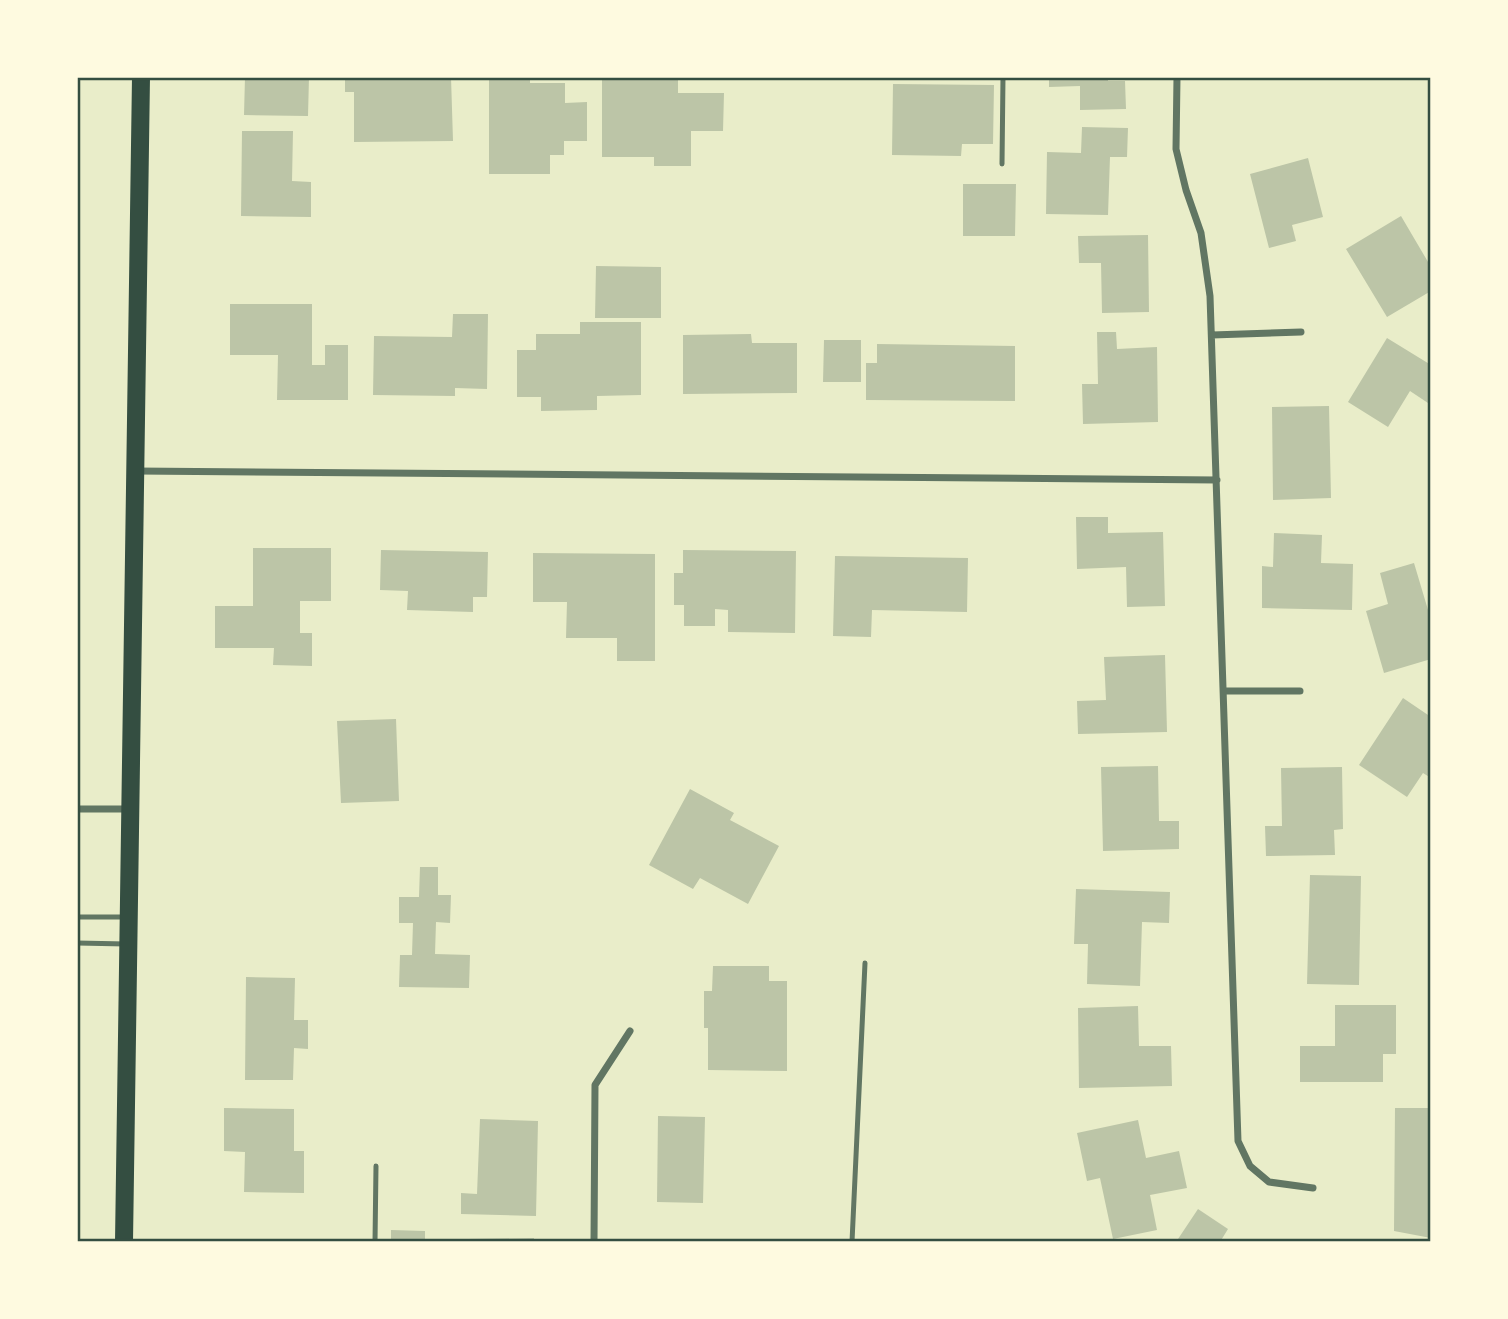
<svg xmlns="http://www.w3.org/2000/svg" width="1508" height="1319" viewBox="0 0 1508 1319" font-family="'Varela Round',sans-serif">
<rect width="100%" height="100%" fill="#e9edc9"/>
<path fill="#bcc5a7" d="M245 77H309L308 116 244 115Z
M345 77H451L453 141 354 142V92H345Z
M602 77 678 78V93H724L723 131H691V166H654V157H602Z
M1049 77H1108V81H1125L1126 109 1080 110V86L1049 87Z
M489 80H530V83H565V103L587 102V141H564V155H550V174H489Z
M893 84 994 85 993 144H962L961 156 892 155Z
M1082 127 1128 128 1127 157H1110L1108 215 1046 214 1047 152 1081 153Z
M242 131H293L292 181 311 182V217L241 216Z
M1308 158 1323 217 1292 225 1296 241 1269 248 1250 174Z
M963 184H1016L1015 236H963Z
M1401 216 1431 267V291L1387 317 1346 249Z
M1148 235 1149 312 1102 313 1101 263H1079L1078 236Z
M596 266 661 267V318H595Z
M230 304H312V365H325V345H348V400H277L278 355H230Z
M453 314H488L487 389 455 388V396L373 395 374 336 452 337Z
M580 322H641V395L597 396V410L541 411V397H517V350H536V334H580Z
M1097 332H1116L1117 349 1157 347 1158 422 1083 424 1082 384H1098Z
M751 334 752 343H797V393L683 394V335Z
M1387 338 1431 365V405L1410 391 1388 427 1348 402Z
M824 340H861V382H823Z
M877 344 1015 346V401L866 400V363H877Z
M1329 406 1331 498 1273 500 1272 407Z
M1076 517H1108V533L1163 532 1165 606 1127 607 1126 567 1077 569Z
M1274 533 1322 535 1321 563 1353 564 1352 610 1262 608V566L1273 567Z
M253 548H331V601H300V633H312V666L273 665 274 648H215V606H253Z
M381 550 488 552 487 597H473V612L407 610 408 591 380 590Z
M683 550 796 551 795 633 728 632V610L715 609V626H684V605H674V573H683Z
M533 553 655 554V661H617V638H566L567 602H533Z
M835 556 968 558 967 612 872 610 871 637 833 636Z
M1414 563 1431 620V659L1384 673 1366 611 1388 604 1380 573Z
M1165 655 1167 732 1078 734 1077 701 1106 700 1104 657Z
M1403 698 1431 717V778L1423 773 1407 797 1359 765Z
M396 719 399 801 341 803 337 721Z
M1158 766 1159 821H1179V849L1103 851 1101 767Z
M1342 767 1343 829 1334 830 1335 855 1266 856 1265 826H1282L1281 768Z
M690 789 734 813 730 820 779 846 748 904 700 878 693 889 649 865Z
M420 867H438V895H451L450 923 436 922 435 954 470 955 469 988 399 987 400 955H412L413 923H399V897H419Z
M1310 875 1361 876 1359 985 1307 984Z
M1076 889 1170 892 1169 923 1142 922 1140 986 1087 984 1088 944H1074Z
M713 966H769V981H787V1071L708 1070V1028H704V991H712Z
M246 977 295 978 294 1020H308V1049L294 1048 293 1080H245Z
M1335 1005H1396V1054H1383V1082H1300V1046H1335Z
M1138 1006 1139 1046H1171L1172 1086 1079 1088 1078 1008Z
M224 1108 294 1109V1151H304V1193L244 1192 245 1152 224 1151Z
M1395 1108H1431V1238L1394 1231Z
M658 1116 705 1117 703 1203 657 1202Z
M480 1119 538 1121 536 1216 461 1214V1193L477 1194Z
M1138 1120 1146 1158 1179 1151 1187 1188 1150 1195 1157 1230 1113 1239 1100 1178 1087 1181 1077 1133Z
M1198 1209 1228 1229 1220 1242H1176Z
M391 1230 425 1231V1242H391Z
M534 1238V1242H467V1239Z"/>
<g fill="none" stroke-linecap="round" stroke-linejoin="round">
<path stroke="#617663" stroke-width="5" d="M1002 164 1003 77
M77 917H126
M77 943 126 944
M375 1242 376 1166
M852 1242 865 963"/>
<path stroke="#617663" stroke-width="7" d="M1177 77 1176 149 1186 190 1201 233 1210 296 1238 1141 1250 1166 1269 1182 1313 1188
M1212 335 1301 332
M136 471 1217 480
M1224 691H1300
M77 809H129
M594 1242 595 1085 630 1031"/>
<path stroke="#344e41" stroke-width="18" d="M124 1242 141 77"/>
</g>
<rect width="1508" height="1319" fill="none" stroke="#fefae0" stroke-width="158"/>
<rect x="79" y="79" width="1350" height="1161" fill="none" stroke="#344e41" stroke-width="2.5"/>
</svg>
